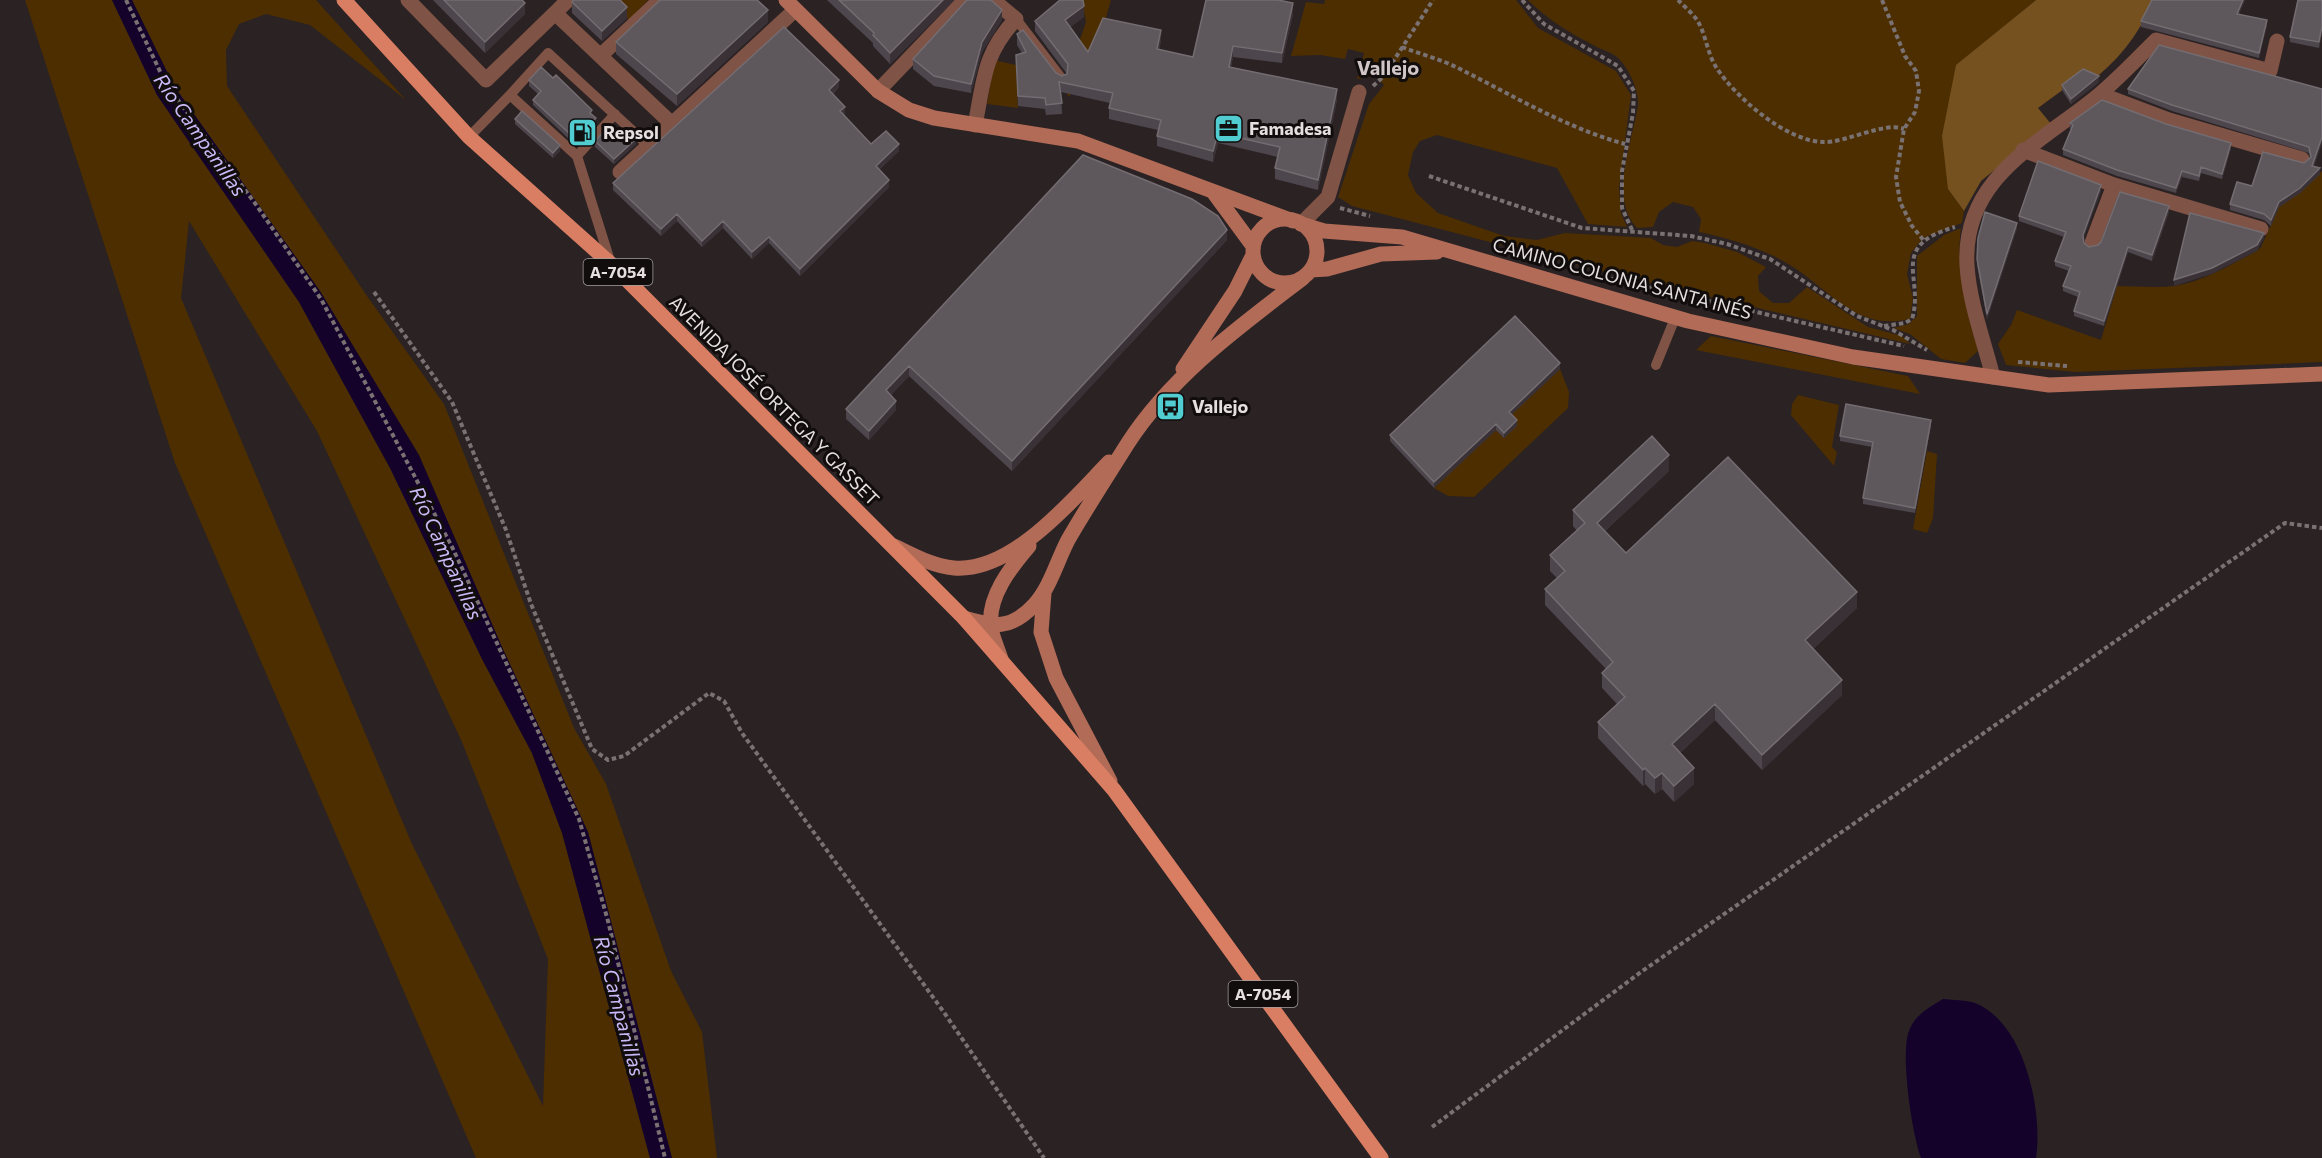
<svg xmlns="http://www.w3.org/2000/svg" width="2322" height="1158" viewBox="0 0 2322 1158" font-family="Commissioner,sans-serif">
<rect width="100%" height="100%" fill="#2b2224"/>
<path fill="#4c2e00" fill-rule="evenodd" d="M25 0H112L157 95 299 302 390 468 482 659 532 753 562 833 650 1158H476L175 463ZM189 221 317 431 462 742 548 959 543 1106 412 844 181 298Z
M132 0H316L406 100 310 25 266 14 239 24 226 50 227 86 367 296 444 404 574 728 606 784 671 971 702 1032 717 1158H672L588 832 502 647 419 456 320 291 174 86Z
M609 0H648L629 20Z
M1082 0H1111L1103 28 1069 97 1063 88 1086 22Z
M1325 0H1516L1538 28 1616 71 1631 95 1619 188 1621 213 1627 227 1588 224 1557 168 1437 135 1420 141 1413 152 1408 175 1416 193 1438 213 1504 236 1537 240 1565 233 1651 238 1663 245 1677 247 1692 241 1705 243 1737 252 1766 267 1758 276 1759 291 1773 303H1789L1807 287 1868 327 1902 336 1910 344 1589 268 1352 206 1338 197 1369 104 1384 85 1376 76 1357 79 1364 53 1348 49 1345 59 1320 55 1291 56 1306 2 1324 4Z
M1528 0H2036L1956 66 1948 189 1964 211 1962 223 1923 238 1911 253 1907 274 1913 298 1910 319C1857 331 1833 293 1793 267 1765 249 1732 239 1699 232L1701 219 1693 207 1673 202 1659 212 1653 227 1637 228C1608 198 1633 140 1638 105 1639 91 1629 69 1619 59 1614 53 1602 50 1595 46 1570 33 1548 20 1528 0Z
M994 60 1016 65 1018 108 987 104Z
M2322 171V362L2075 372 2006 365 1998 344 2011 325 2017 310 2101 340 2117 286C2136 286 2156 288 2174 286 2203 282 2231 264 2257 251L2261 247 2279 207 2300 193Z
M1961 228C1955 268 1969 312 1978 351L1965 363 1941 359 1910 334 1893 328 1909 324 1917 316V256L1944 235Z
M1711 336 1908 376 1920 394 1696 350Z
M1560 369 1569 392 1568 408 1474 497 1448 496 1434 488 1496 430 1504 438 1509 417Z
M1798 395 1839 405 1832 447 1837 452 1834 466 1791 415 1792 404Z
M1927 451 1937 454 1933 518 1927 533 1913 529Z"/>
<path fill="#765120" d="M2036 0H2155C2138 33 2123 56 2094 79L2083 75 2038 108 2051 124 1981 181 1964 211 1948 189 1942 136 1956 65Z"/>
<path fill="#14022b" d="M112 0H132L174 86 320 291 419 455 502 647 588 832 672 1158H650L562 833 532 753 482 659 390 468 299 302 157 95Z
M1943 999C1953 1000 1966 1000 1975 1003 2025 1023 2043 1111 2036 1158H1921C1912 1133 1901 1060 1908 1034 1913 1016 1928 1008 1943 999Z"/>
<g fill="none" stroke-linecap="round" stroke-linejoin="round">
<path stroke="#797172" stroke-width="4" stroke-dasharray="4.5 3" stroke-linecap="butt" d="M126 0 166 84 257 206 321 299 453 549 579 819 608 921 665 1158
M1522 0 1544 24 1618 66 1634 91 1633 113 1622 171V208L1633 232
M1678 0C1684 6 1692 13 1697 20 1706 34 1707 53 1716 67 1735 97 1786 141 1823 142 1846 143 1885 121 1904 129
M1882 0 1905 56 1916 71 1919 91 1915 112 1904 129 1896 177 1900 202 1912 226 1925 242
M1402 47C1420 54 1440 59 1458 68 1512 95 1566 128 1625 144
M1373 86 1383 77 1433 0
M1429 176 1582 228 1691 236 1727 244 1770 259 1857 316 1893 330 1927 350
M1340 208 1370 216
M1604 277 1904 346
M374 292 452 402 506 530 531 604 592 749 608 760 624 756 709 693 724 701 742 733 943 1011 1044 1158
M1884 326 1905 323 1912 319C1925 278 1887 246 1955 227
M2018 362 2067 366
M1432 1127 1641 972 2285 523 2322 528"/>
<path stroke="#7f5345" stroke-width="10" d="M1016 19 1062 79
M510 95 548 53 649 146
M469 137 510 95 577 156 611 264
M577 156 615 114
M1656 365 1675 318"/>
<path stroke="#7f5345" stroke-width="15" d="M408 0 486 80 555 13
M568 0 555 13 672 124
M600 56 660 0
M878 91 965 0
M2100 94 2169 120 2302 159
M975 125C984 81 983 54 1016 19L993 0
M2023 150 2114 185 2261 229
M620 172 795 10
M1301 224 1328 197 1359 92
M2092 243 2114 185
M1993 377C1984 341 1969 302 1967 265 1962 176 2043 142 2100 94 2120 77 2138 58 2156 40L2270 71 2277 41"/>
<path stroke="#b16b56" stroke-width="15" d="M786 0 878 91 909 110 934 118 1078 141 1293 221
M1214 193 1253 246
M1253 251a32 32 0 1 1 64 0a32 32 0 1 1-64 0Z
M1301 224 1324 231 1402 237 1688 321 1853 357 2049 385 2322 374
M1311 270 1327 269 1381 254 1437 252
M1183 369 1235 291 1253 255
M894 546C913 555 932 566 954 568 1012 573 1072 500 1109 462
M1044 593 1041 632 1056 678 1110 781
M964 618C993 627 1011 630 1034 605 1050 588 1057 561 1068 540 1087 507 1108 475 1128 443 1172 375 1239 327 1303 278
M1001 659C998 649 992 637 991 627 987 597 1011 567 1029 546"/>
<path stroke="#d97e62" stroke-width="15" d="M344 0 469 137 611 264 964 618 1114 790 1381 1158"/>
</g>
<path fill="#4d464c" d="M433 0H522L525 14 485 53Z
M827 0H954L890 64 873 46V43Z
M2152 0H2245L2239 14 2267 25 2259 58 2141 27V21Z
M2322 0V32L2319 48 2290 42V37Z
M572 2 627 18 602 41 572 13Z
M1293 14 1282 63 1233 57 1231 67 1337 100 1318 190 1275 179V168L1278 157 1218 143 1213 162 1157 146V136L1158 130 1109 119V108L1110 103 1061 92 1062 114 1046 115 1045 109 1018 106 1016 55 1022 53 1017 45V34L1056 73 1062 76 1067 74 1035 31V21L1084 17 1070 27 1088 52 1161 41 1159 50 1193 57Z
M1002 20 982 52 971 93 934 86 913 69V59Z
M768 22 677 106 616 54V42Z
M553 78 592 115 596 124 584 137 578 131 570 140 533 105V100L538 94 529 86V80Z
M2099 82 2071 104 2062 90V85Z
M839 87 833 94 845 114 844 115 871 144 899 151 879 170 889 187 800 276 769 243 752 259 723 228 702 247 677 221 661 236 613 190V183Z
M2128 89H2322V142L2314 166 2320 174 2300 193 2279 207 2271 226 2264 220 2230 210V204L2304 163 2310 158 2309 153 2172 111 2128 94Z
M515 119 560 151 553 158 515 124Z
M2070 123 2231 148 2222 179 2201 173 2199 181 2182 177 2176 193 2117 176 2063 155V149L2071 129H2070Z
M617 137 636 144 614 164 595 147V141Z
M1083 155 1227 240 1012 471 909 376 891 395 896 410 869 440 846 419V409Z
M2101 191 2083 238 2084 243 2089 247 2098 245 2169 212 2152 261 2128 252 2104 326 2074 316V311L2078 297 2063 291V286L2069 271 2055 266V261L2064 237 2019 221V216Z
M2017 228 1987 319 1977 265 1978 238Z
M1560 369 1511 415 1517 426 1504 438 1496 430 1434 488 1390 441V435Z
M1931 425 1915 513 1863 504V498L1872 447 1840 441V436Z
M1669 471 1605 531 1626 553 1857 608 1813 649 1842 695 1762 770 1715 720 1680 753 1694 784 1674 802 1662 789 1655 794 1645 784 1643 786 1598 738V722L1617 704 1602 688V673L1606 669 1545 605V589L1557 578 1550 571V555L1577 531 1573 526V510Z"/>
<path fill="#393135" d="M943 0H954L890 64V53Z
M2243 0H2245L2237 19V14Z
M525 3V14L485 53V42Z
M1293 3V14L1282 63V53Z
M1084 6V17L1065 31V20Z
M627 7V18L602 41V31Z
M768 10V22L677 106V94Z
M1002 10V20L982 52 971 93V84L982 42Z
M2267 20V25L2259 58V53Z
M2322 26V32L2319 48V42Z
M1161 30V41L1157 60V49Z
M1233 46V57L1229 77V67Z
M2099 76V82L2071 104V99Z
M839 80V87L829 97V90Z
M1337 89V100L1318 190V180Z
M845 107V114L840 118V111Z
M596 118V124L584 137V131Z
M578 125V131L570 140V134Z
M1218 133V143L1213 162V151Z
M2322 137V142L2312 171V166Z
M636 139V144L614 164V159Z
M2231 143V148L2222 179V174Z
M899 144V151L876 173V166Z
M560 145V151L553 158V153Z
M2320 168V174L2300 193 2279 207 2271 226V220L2279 202Z
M2182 171V177L2176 193V188Z
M889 180V187L800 276V269Z
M2101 185V191L2083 240V235Z
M2169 206V212L2152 261V255Z
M677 214V221L661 236V229Z
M723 221V228L702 247V241Z
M2017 223V228L1987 319V314Z
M1227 230V240L1012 471V461Z
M2264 233V238L2257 251 2212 274 2174 286V280Z
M769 237V243L752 259V252Z
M2128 247V252L2104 326V321Z
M1560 363V369L1509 417V412Z
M909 366V376L886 400V390Z
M896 401V410L869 440V431Z
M1517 420V426L1504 438V433Z
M1931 420V425L1915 513V508Z
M1496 424V430L1434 488V482Z
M1669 455V471L1597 538V523Z
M1857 592V608L1805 656V640Z
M1842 680V695L1762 770V755Z
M1715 704V720L1672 760V744Z
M1645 768V784L1643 786V770Z
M1694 768V784L1674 802V786Z
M1662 773V789L1655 794V778Z"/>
<path fill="#5e575c" stroke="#736c71" stroke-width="1.5" d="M444 0H522L525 3 485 42Z
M574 0H620L627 7 602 31 572 2Z
M660 0H757L768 10 677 94 616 42Z
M839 0H943L890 53 873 35 874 33Z
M967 0H991L1002 10 982 42 971 84 934 76 913 59Z
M1060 0H1083L1084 6 1065 20 1088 52 1103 18 1161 30 1157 49 1193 57 1206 0H1278L1293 3 1282 53 1233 46 1229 67 1337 89 1318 180 1275 168 1280 147 1218 133 1213 151 1157 136 1161 120 1109 108 1113 93 1059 82 1062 103 1046 105 1045 98 1018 96 1016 55 1026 52 1017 34 1023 30 1056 73 1062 76 1067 74 1068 64 1035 21Z
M2152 0H2243L2237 14 2267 20 2259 53 2141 21Z
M2298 0H2322V26L2319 42 2290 37Z
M784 27 839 80 829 90 845 107 840 111 871 144 886 131 899 144 876 166 889 180 800 269 769 237 752 252 723 221 702 241 677 214 661 229 613 183Z
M2159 45 2322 89V137L2312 166 2320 168 2300 188 2279 202 2271 220 2264 214 2230 204 2237 182 2252 186 2263 152 2304 163 2311 157 2309 147 2172 105 2128 89Z
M541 67 553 78 556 75 592 110 590 113 596 118 584 131 578 125 570 134 533 100 541 91 529 80Z
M2083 69 2099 76 2071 99 2062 85Z
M2102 100 2166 124 2231 143 2222 174 2201 167 2199 176 2182 171 2176 188 2117 170 2063 149 2073 125 2070 123Z
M522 111 560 145 553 153 515 119Z
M607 128 617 137 625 128 636 139 614 159 595 141Z
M1083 155 1192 199 1218 216 1227 230 1012 461 909 366 886 390 896 401 869 431 846 409Z
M2038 161 2101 185 2083 235 2084 243 2089 247 2098 245 2101 242 2120 192 2169 206 2152 255 2128 247 2104 321 2074 311 2080 292 2063 286 2071 266 2055 261 2066 232 2019 216Z
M1985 212 2017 223 1987 314 1977 259 1978 238Z
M2190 213 2264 233 2257 245 2212 268 2174 280Z
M1515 316 1560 363 1509 412 1517 420 1504 433 1496 424 1434 482 1390 435Z
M1846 404 1931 420 1915 508 1863 498 1873 442 1840 436Z
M1652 436 1669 455 1597 523 1626 553 1728 457 1857 592 1805 640 1842 680 1762 755 1715 704 1672 744 1694 768 1674 786 1662 773 1655 778 1645 768 1643 770 1598 722 1625 697 1602 673 1613 662 1545 589 1565 571 1550 555 1585 523 1573 510Z"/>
<defs>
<symbol id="office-square" viewBox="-11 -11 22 22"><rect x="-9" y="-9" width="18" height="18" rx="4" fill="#51ccd1" stroke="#110d0d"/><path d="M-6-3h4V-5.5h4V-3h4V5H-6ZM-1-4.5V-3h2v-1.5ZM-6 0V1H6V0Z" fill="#111"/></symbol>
<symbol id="fuel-square" viewBox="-11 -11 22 22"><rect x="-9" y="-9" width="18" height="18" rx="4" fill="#51ccd1" stroke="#110d0d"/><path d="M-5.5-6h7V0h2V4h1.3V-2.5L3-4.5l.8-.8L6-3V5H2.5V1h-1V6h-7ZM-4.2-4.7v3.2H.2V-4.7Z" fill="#111"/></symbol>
<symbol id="bus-square" viewBox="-11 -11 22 22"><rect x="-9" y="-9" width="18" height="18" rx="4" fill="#51ccd1" stroke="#110d0d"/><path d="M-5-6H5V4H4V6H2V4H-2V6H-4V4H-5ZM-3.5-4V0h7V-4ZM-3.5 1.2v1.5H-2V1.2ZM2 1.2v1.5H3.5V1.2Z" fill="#111"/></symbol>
</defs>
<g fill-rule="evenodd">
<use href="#office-square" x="1212" y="112" width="33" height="33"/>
<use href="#fuel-square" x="566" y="116" width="33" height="33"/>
<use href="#bus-square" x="1154" y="390" width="33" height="33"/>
</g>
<g text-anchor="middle" stroke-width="6" stroke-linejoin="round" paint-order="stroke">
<g fill="#110d0d" stroke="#a5a0a1" stroke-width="1.5">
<rect x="583.5" y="259" width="69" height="26" rx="4.5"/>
<rect x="1228.5" y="981" width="69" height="26" rx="4.5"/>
</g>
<g font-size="16" font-weight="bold" fill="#e5dfe0">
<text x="618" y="278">A-7054</text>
<text x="1263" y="1000">A-7054</text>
</g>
<g font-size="18" font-weight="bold" fill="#e5dfe0" stroke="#110d0d" text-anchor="start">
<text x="1249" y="135">Famadesa</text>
<text x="603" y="139">Repsol</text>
<text x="1192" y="413">Vallejo</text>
</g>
<g font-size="18" fill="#e5dfe0" stroke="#110d0d">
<text transform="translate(1622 279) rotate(15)" y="6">CAMINO COLONIA SANTA INÉS</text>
<text transform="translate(774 401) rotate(45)" y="6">AVENIDA JOSÉ ORTEGA Y GASSET</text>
</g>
<g font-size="20" font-weight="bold" fill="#d0c5c7" stroke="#110d0d">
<text x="1388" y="75">Vallejo</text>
</g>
<g font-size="20" font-style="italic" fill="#cbb8f7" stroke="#110d0d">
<text transform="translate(200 135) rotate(55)" y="7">Río Campanillas</text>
<text transform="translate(446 553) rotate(65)" y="7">Río Campanillas</text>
<text transform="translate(619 1006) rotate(75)" y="7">Río Campanillas</text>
</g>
</g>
</svg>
